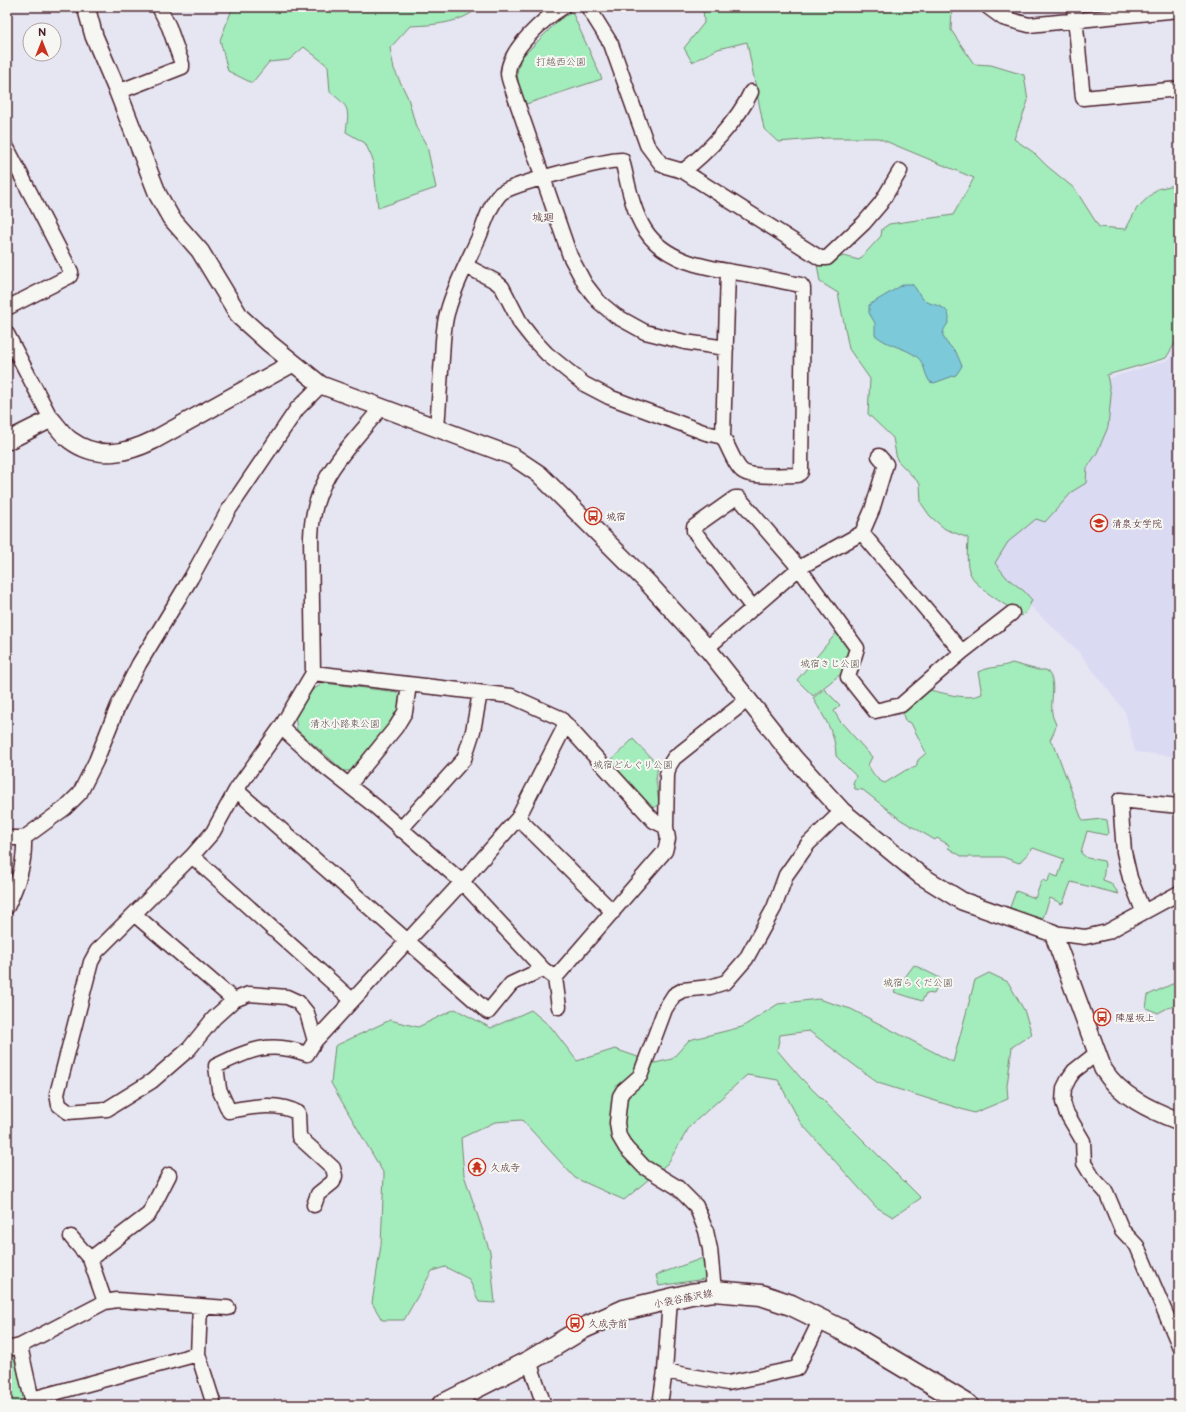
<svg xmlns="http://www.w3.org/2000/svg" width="1186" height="1412" viewBox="0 0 1186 1412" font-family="'Balsamiq Sans','Klee One',sans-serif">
<rect width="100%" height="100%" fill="#e6e6f3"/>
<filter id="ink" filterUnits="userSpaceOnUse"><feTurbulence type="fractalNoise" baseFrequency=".025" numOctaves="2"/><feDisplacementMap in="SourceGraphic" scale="8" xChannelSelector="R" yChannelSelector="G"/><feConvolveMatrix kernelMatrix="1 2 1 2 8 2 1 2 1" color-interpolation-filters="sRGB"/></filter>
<g filter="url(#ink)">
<path fill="#dadbf3" d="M1179 343V757L1135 752 1125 712 1077 650 985 564 1053 483 1109 378 1168 360Z"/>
<path fill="#a3ecbb" stroke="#768673" d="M233 7H479C461 24 432 25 410 26L390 48 394 69 408 98 416 127 427 146 436 188 378 208 373 160 365 143 346 132C349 108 350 108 330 92L328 66 304 47 289 60 269 62 252 83 228 71 220 40Z
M703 7H952L951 30 974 64 991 65 1024 75 1028 101 1014 139 1033 152 1047 166 1075 189 1099 227 1126 229 1137 208 1157 189 1179 184V337L1166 358 1107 375 1111 396 1108 427 1097 453 1087 468 1086 483 1073 491 1045 522 1036 519 1008 542 995 563 1007 578 1024 591 1032 600 1027 611 1022 616C1008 606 978 590 971 575 965 565 968 549 968 538L945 529 930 516 921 503 920 484 897 460 893 438 868 414 870 379 849 349 838 293 820 282 817 264 844 256 859 260 881 236 882 229 889 224 953 215 974 178 878 138H827L778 142 764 129 747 42 718 49 692 62 684 48 704 23Z
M572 12 602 79 526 104 519 88 517 72 521 58 559 20Z
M838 631 850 649 842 673 813 696 797 680Z
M1012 663 1038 670H1046C1058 681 1050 699 1052 713 1052 717 1055 721 1056 725 1056 729 1052 736 1050 740L1055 747 1081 817 1084 821 1102 819 1107 820 1109 833 1106 835 1087 831 1081 853 1087 858 1104 861 1105 865 1103 880 1111 883 1119 894 1071 882 1063 903 1061 904 1059 902 1050 898 1043 918H1039L1009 910 1016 891 1035 898 1042 880 1048 882 1050 874 1058 877 1064 859 1033 848 1019 863 1003 857H963L948 848 949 845 937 838 935 840 901 820 863 790 855 789 853 783 856 776 836 756C836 733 824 718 813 698L824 689 840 705 834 711 840 721 872 757 868 765C872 772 877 781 885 783L906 770 916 767 918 760 926 753 911 723 905 721 903 714 904 710 929 690C946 693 966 701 982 694L978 672C991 666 1001 668 1012 663Z
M324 683 397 692 403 700 400 711 353 771H344L297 730 295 716 312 690Z
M633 739 658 765 656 779 659 804 653 809 609 762Z
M914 965 940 978 934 994 926 993 922 1001 894 992Z
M989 973 1008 982 1024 1010 1032 1034 1012 1047 1007 1086 1008 1099 974 1113 878 1083 809 1031 780 1035 777 1050 800 1077 921 1198 893 1217 876 1207 800 1122 778 1080 747 1075 690 1126 668 1163 624 1200 575 1178 522 1120 495 1122 461 1138 464 1175 490 1252 495 1303 479 1302 469 1279 445 1267 432 1271 404 1320H382L372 1303 381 1245 384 1174 331 1083 335 1046 390 1020 418 1027 455 1009 491 1028 531 1010 551 1027 577 1061 615 1049 655 1063 672 1059 689 1040 742 1027 778 1004 818 999 851 1009 953 1062 975 980Z
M1179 981V1002L1158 1013 1146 1008 1148 995Z
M706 1257 708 1275 705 1279 659 1286 656 1275Z
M17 1355 25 1405H7V1358Z"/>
<path fill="#7bc9da" stroke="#678594" d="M904 284H912C917 289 919 295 923 299 931 307 949 303 949 319 949 325 942 328 943 336L946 342 956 352 962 366 956 375 934 383 930 382C924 374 925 363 917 357 905 347 889 347 875 335V323L869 313V305Z"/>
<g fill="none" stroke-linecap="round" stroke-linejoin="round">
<defs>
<path id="minor" d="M563 7C545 18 509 49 508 73 508 78 511 85 513 91L570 256 585 284 599 302 616 316 645 332 685 342 726 348
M588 7 611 44 647 145 662 165 683 171C707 153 739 119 751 92
M988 7 1003 18 1029 25 1179 10
M1074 7 1083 98 1179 89
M118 92 182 67V64L169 27 159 7
M7 148 71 272 70 276 7 308
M683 171 820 258H827L864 223 881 203 900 171
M7 334 51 419
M437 428C439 404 440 381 442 358 443 342 443 325 448 310 455 285 468 261 479 237 485 223 489 206 500 194 511 184 605 160 622 160 628 183 632 210 645 230 668 265 712 268 751 275 768 278 784 282 801 285L803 288 801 472 798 475C785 475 754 478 744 472 736 468 728 446 723 437L706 433 609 397 584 384 547 354 532 338 521 324 502 287 495 281 466 266
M723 437 728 271
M862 533 962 652
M753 608 694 531V527L735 498H739L799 568 862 533 872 510 886 464 879 456
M707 648 799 568 857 648 848 677 875 711 901 705 962 652 1012 613
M313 673 511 696 560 718 654 821 666 827
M281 727 324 766 376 807 462 882 543 969 555 978 559 1007
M349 785 396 727 405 712 409 685
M236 790 488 1012 511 984 543 969
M518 818 613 912
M400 830 464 759 473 731 480 693
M7 838H24
M192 856 352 1000
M7 907C18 883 25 865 24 838L65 808 80 793 96 761 118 706 139 664 191 578 228 511 297 409 321 385
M1143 911 1130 878 1124 852 1120 800 1179 806
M134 914 234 1000
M1053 933 1085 937 1107 932 1179 893
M555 978 665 851 668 839 666 827 667 775 669 766 674 758 747 700
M315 1041 307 1013 298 1002 287 997 249 994 234 1000 214 1018 189 1049 152 1081 107 1109 68 1112 59 1105 57 1094 91 962 97 951 192 856 213 832 236 790 281 727 313 673 311 537C313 478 346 451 381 408
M1097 1053 1074 1071 1069 1078 1064 1088 1063 1102 1066 1112 1083 1141 1084 1163 1093 1178 1106 1192 1122 1230 1137 1246 1179 1345
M314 1205 318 1194 333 1182 335 1176 333 1168 299 1137 298 1113C277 1101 251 1107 229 1111L219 1089 216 1066C249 1050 270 1040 307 1054L315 1041 462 882 518 818 566 724
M71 1237 90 1259 105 1302
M90 1259 149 1214 169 1175
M714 1291 710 1249 706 1231 696 1206 677 1187 644 1167 626 1148 619 1136 617 1123 620 1096 623 1091 640 1076 665 1009 674 995 683 990 710 987 726 982 746 959 774 908 786 875 808 844 842 811
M200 1307 198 1354 214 1405
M20 1346 33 1405
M7 1349 20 1346 105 1302 117 1300 228 1308
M529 1361 544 1405
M665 1371 728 1383 797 1368 821 1319
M32 1399 198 1354
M660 1405 665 1371 670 1299"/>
<path id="tertiary" d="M86 7 94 36 118 92 158 195 171 218 200 251 240 317 270 344 321 385 512 456 539 474 648 583 707 648 794 758 842 811 920 875 962 901 1053 933 1103 1069C1120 1096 1150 1110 1179 1121
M7 441 51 419C57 426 63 435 70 440 97 460 126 454 154 440L293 363"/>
<path id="secondary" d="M442 1405 529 1361 584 1328 624 1310 691 1294 714 1291 761 1295 791 1305 842 1330 968 1405"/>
</defs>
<use href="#minor" stroke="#4a1f2b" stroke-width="17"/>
<use href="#tertiary" stroke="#4a1f2b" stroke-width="20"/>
<use href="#secondary" stroke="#4a1f2b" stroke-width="23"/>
<use href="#minor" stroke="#f6f6f2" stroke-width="14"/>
<use href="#tertiary" stroke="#f6f6f2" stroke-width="17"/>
<use href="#secondary" stroke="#f6f6f2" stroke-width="20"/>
</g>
</g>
<defs>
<symbol id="bus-ring" viewBox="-11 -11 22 22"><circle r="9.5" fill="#f6f6f2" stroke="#c8321e" stroke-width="1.5"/><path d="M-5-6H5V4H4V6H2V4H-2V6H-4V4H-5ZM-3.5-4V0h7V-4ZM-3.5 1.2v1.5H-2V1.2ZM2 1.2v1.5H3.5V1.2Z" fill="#c8321e"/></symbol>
<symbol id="school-ring" viewBox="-11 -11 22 22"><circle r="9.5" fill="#f6f6f2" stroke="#c8321e" stroke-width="1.5"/><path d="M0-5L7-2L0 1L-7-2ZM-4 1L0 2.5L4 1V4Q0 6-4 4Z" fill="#c8321e"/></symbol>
<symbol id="temple-ring" viewBox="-11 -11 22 22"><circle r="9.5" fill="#f6f6f2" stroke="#c8321e" stroke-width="1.5"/><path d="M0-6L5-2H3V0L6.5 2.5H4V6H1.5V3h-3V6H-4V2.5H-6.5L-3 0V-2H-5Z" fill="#c8321e"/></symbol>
</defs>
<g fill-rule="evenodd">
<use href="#bus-ring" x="583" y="506" width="20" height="20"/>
<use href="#school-ring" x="1089" y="513" width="20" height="20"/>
<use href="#bus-ring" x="1092" y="1007" width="20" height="20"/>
<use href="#temple-ring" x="467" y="1157" width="20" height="20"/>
<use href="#bus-ring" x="565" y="1313" width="20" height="20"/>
</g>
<g text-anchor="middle" stroke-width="4" stroke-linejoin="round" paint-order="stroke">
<g font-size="10" fill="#60524f" stroke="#f6f6f2">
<text x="561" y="65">打越西公園</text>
<text x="830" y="667">城宿きじ公園</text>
<text x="345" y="727">清水小路東公園</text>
<text x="633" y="768">城宿どんぐり公園</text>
<text x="918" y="986">城宿らくだ公園</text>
</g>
<g font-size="10" fill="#4a1f2b" stroke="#f6f6f2" text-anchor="start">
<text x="606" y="520">城宿</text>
<text x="1112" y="527">清泉女学院</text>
<text x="1115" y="1021">陣屋坂上</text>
<text x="490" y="1171">久成寺</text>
<text x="588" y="1327">久成寺前</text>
</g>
<g font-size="10" fill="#4a1f2b" stroke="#f6f6f2">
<text transform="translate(683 1298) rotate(-11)" y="4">小袋谷藤沢線</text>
</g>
<g font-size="11" fill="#4a1f2b" stroke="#f6f6f2">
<text x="543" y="221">城廻</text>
</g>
</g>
<rect width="1186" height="1412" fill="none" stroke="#f6f6f2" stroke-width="24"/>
<rect x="12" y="12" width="1162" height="1388" fill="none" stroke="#4a1f2b" stroke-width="1.5" filter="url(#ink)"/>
<g transform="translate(42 42)"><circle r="19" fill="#f6f6f2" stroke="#b1a0a2"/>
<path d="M0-3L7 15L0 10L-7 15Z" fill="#c8321e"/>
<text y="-6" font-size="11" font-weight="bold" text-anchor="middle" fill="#4a1f2b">N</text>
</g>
</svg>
